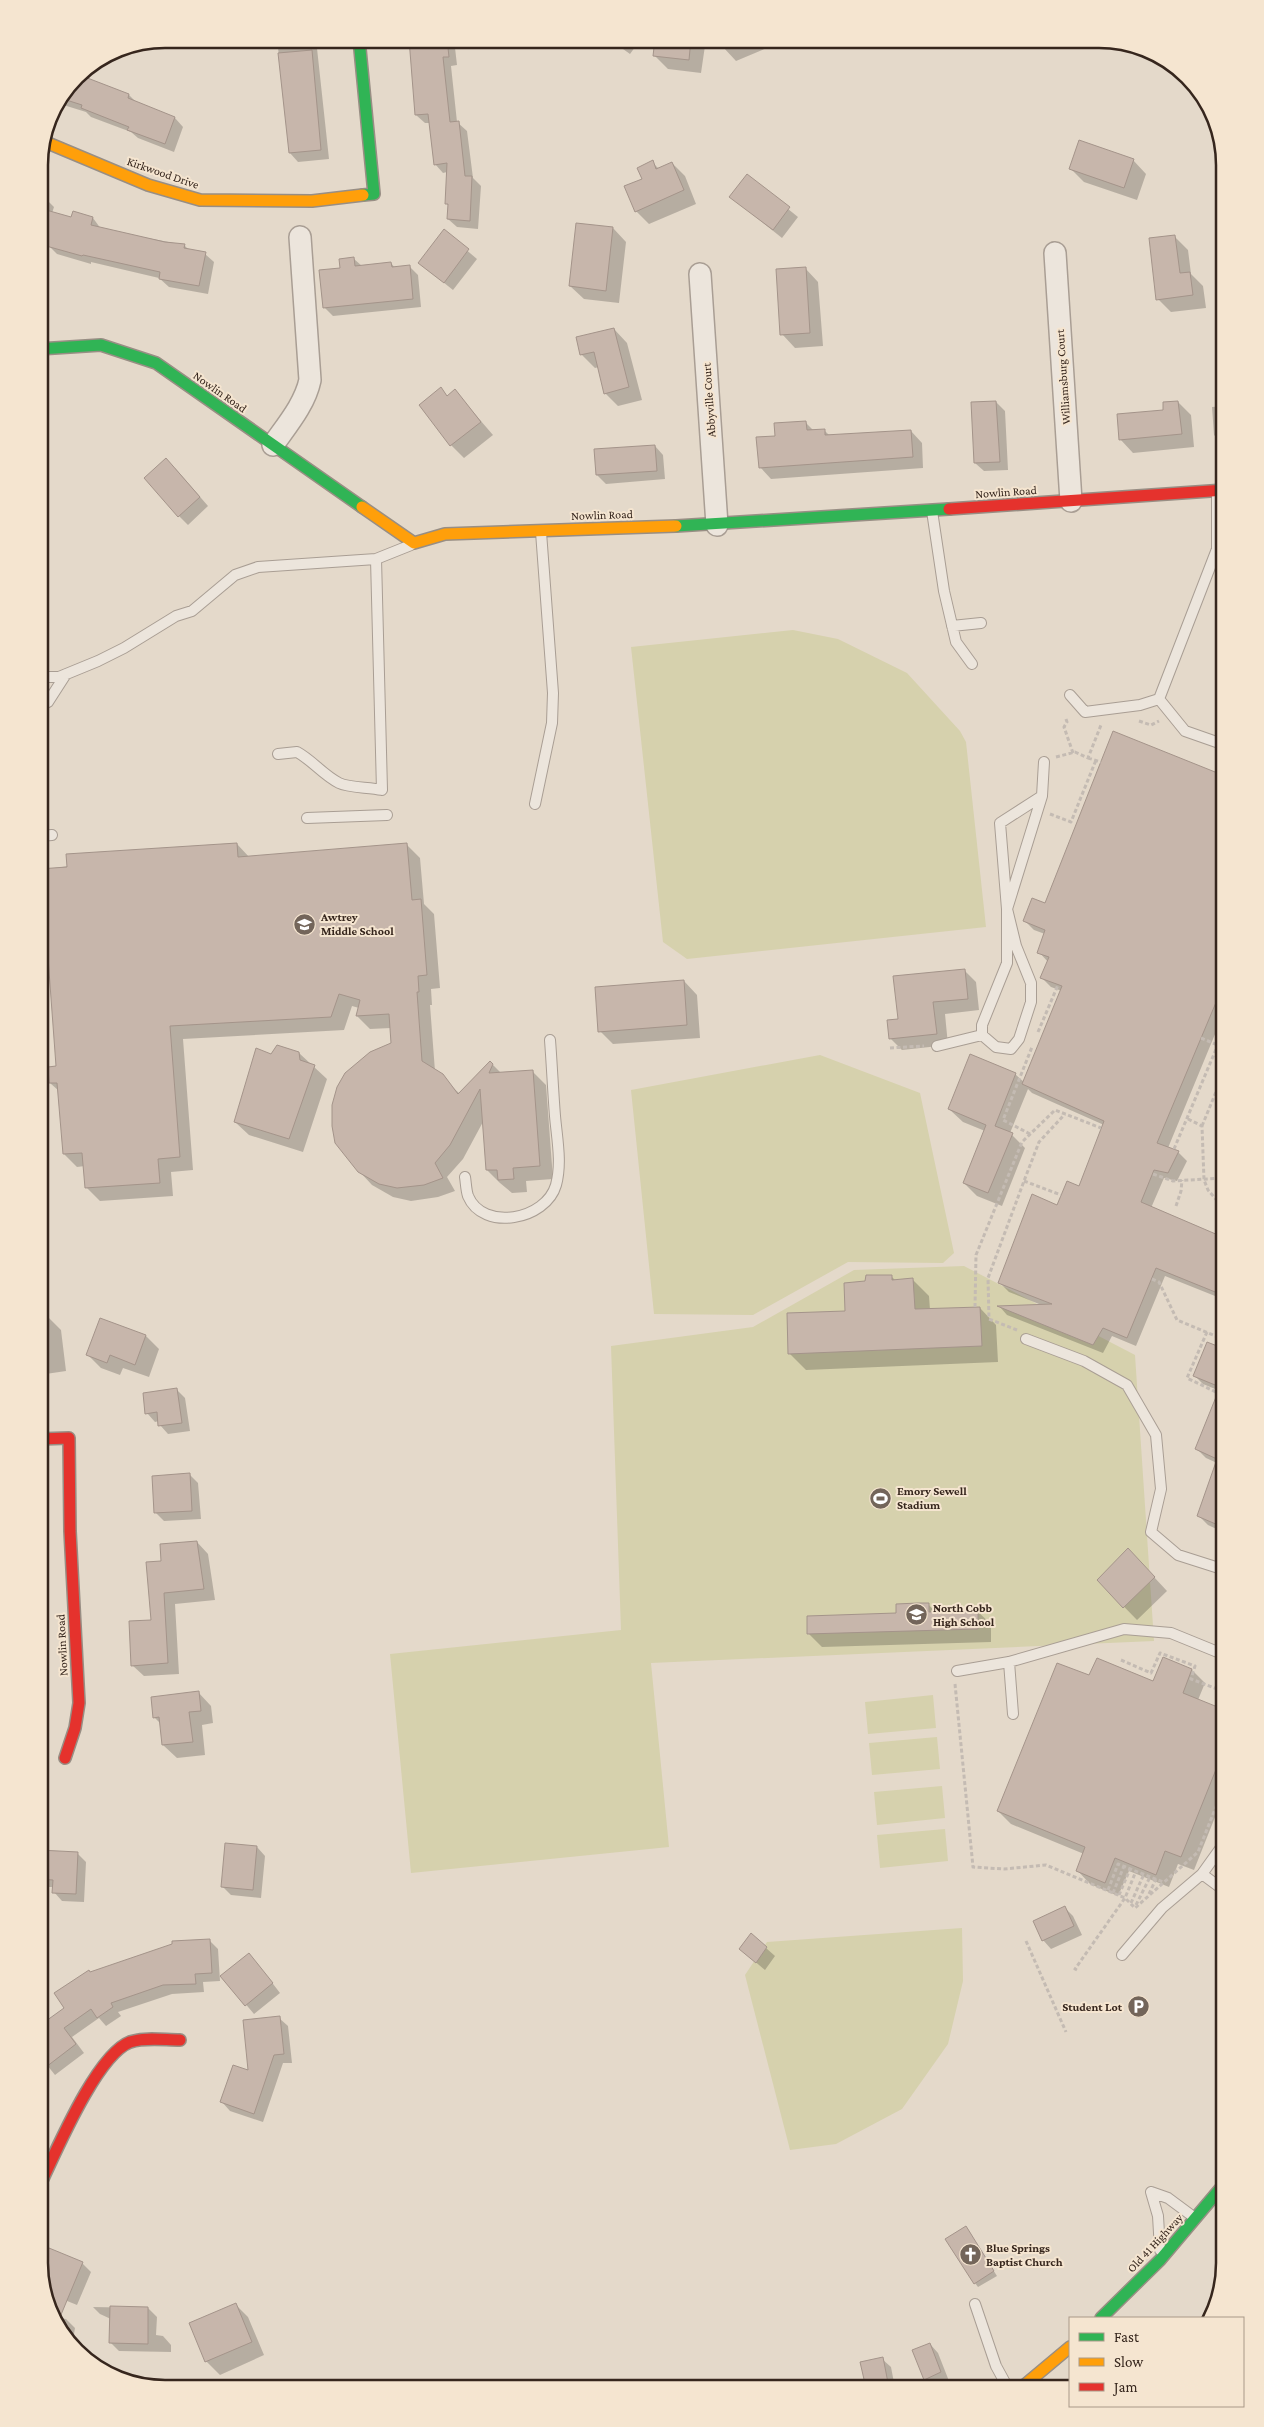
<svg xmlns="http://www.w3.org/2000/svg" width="1264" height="2427" viewBox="0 0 1264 2427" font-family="'Crimson Pro',serif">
<rect width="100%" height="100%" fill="#e4d9ca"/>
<path fill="#d6d1ad" d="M793 630 838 639 907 673 960 731 966 742 986 927 687 959 663 942 631 647Z
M820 1055 920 1093 954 1253 943 1263 848 1262 753 1315 654 1314 631 1090Z
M964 1266 1135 1355 1154 1641 651 1663 669 1847 411 1873 390 1654 621 1630 611 1346 753 1327 854 1270Z
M933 1695 936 1728 868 1734 865 1702Z
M937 1737 940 1769 872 1775 869 1743Z
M942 1786 945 1818 877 1825 874 1792Z
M945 1829 948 1861 880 1868 877 1835Z
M962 1928 963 1981 948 2044 902 2109 836 2144 790 2150 745 1975 767 1942Z"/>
<path fill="#0003" d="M277 39H316L329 159 298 162 290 153Z
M411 39H454L457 65 451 66 457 122 467 131 473 178 481 186 478 229 457 227 448 219 449 206 446 203 447 172 443 173 435 164 431 123H425L416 115Z
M609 39H641L630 54Z
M656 39H706L701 73 668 69 654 55Z
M719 39H764L767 48 736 61 723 47Z
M928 39H1055V42L1021 46 1017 41 950 40V43Z
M80 72 86 79 129 95 137 103 175 118 183 127 174 152 138 138 131 132 91 117 86 112 57 103 76 75Z
M1133 160 1146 174 1137 200 1084 182 1071 169Z
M652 162 659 169 672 163 685 176 696 204 649 224 636 211 644 179Z
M747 176 798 217 782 238 731 197Z
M39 196 45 198 54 207 52 213 72 219 93 218 101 229 184 245 190 251 205 254 214 262 208 294 169 287 159 278 91 262V264L57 254 49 246 50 240 39 236Z
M613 228 626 242 619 303 584 299 570 286Z
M444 231 477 259 453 290 419 263Z
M1175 237 1188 250 1191 274 1203 286 1206 308 1171 312 1158 299Z
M354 259 362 266 391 263 395 268 409 266 418 275 421 307 333 316 324 307 341 269Z
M805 268 818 282 823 346 795 348 782 334Z
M614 329 627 343 642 400 618 406 605 393 599 367 595 368 582 355 578 338Z
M441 389 448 397 455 391 493 435 464 458 451 445Z
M996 402 1005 411 1008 470 984 471 975 463Z
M1178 402 1191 415 1194 447 1133 453 1120 439Z
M1225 406V446L1214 435 1212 407Z
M806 423 814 431 824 430 830 436 911 431 922 443 923 468 771 479 760 467 777 437Z
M655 446 663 455 665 479 606 484 597 475 595 451Z
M175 468 208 506 188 525 179 516Z
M1114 733 1225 777V1010L1168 1148 1178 1152 1187 1161 1177 1181 1164 1178 1151 1208 1225 1239V1300L1165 1276 1136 1346 1112 1336 1103 1353 1007 1315 1000 1307 1044 1306 1009 1292 1000 1283 1058 1207 1080 1187 1104 1125 1032 1093 1028 1089 1010 1133 1025 1148 1002 1206 977 1196 964 1183 985 1131 963 1122 949 1109 1015 1074 1024 1082 1062 991 1051 987 1042 978 1048 962 1039 952 1045 934 1034 930 1025 921 1045 905Z
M237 844 250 858 407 845 420 858 424 904 434 914 440 988 431 989 432 1005H430L435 1071 460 1094 493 1065 501 1073 533 1072 546 1085 553 1179 526 1181 527 1192 512 1193 500 1183 487 1170 484 1120 463 1159 447 1177 455 1191 438 1197 411 1201 393 1197 372 1185 359 1171 392 1044 391 1028 370 1029 357 1016 359 1008 352 1006 344 1030 183 1039 193 1170 171 1172 173 1196 100 1201 86 1187 85 1166 77 1167 64 1154 59 1091 50 1083 57 1067 49 944H39V870Z
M964 970 976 982 979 1010 945 1014 948 1045 902 1050 890 1038Z
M684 981 697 995 700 1038 613 1044 600 1031Z
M299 1053 327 1079 303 1152 249 1135 235 1122 272 1055Z
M891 1276 896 1281 912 1279 929 1296 930 1310 980 1308 996 1325 998 1362 806 1370 790 1354 846 1312 867 1283Z
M48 1317 61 1330 66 1371 39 1375V1318Z
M146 1336 159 1349 149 1377 123 1368 120 1375 101 1368 88 1355Z
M1208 1343 1225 1350V1533L1208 1525 1199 1516 1217 1463 1206 1458 1197 1449 1220 1391 1203 1384 1194 1375Z
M177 1390 185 1398 190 1431 168 1434 160 1425 159 1421 155 1422 147 1413Z
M190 1475 198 1483 201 1519 164 1521 156 1513Z
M197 1542 208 1554 215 1600 175 1604 179 1674 144 1676 132 1665 153 1621 163 1562Z
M1141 1563 1167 1591 1137 1620 1098 1580Z
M928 1604 936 1613 977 1611 991 1624V1642L822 1647 809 1634 897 1614Z
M1192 1670 1205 1683 1198 1700 1225 1711V1792L1194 1870 1178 1864 1169 1887 1129 1871 1118 1896 1090 1884 1077 1870 1084 1854 1011 1824 998 1811 1090 1677 1154 1683Z
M198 1692 211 1706 213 1723 202 1725 205 1755 177 1758 163 1745 161 1724 154 1717Z
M257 1847 265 1856 261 1898 231 1895 222 1886Z
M39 1851 77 1853 86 1862 84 1902 62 1901 54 1892V1887H43L39 1883Z
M1065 1908 1073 1916 1082 1935 1051 1949 1043 1940Z
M209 1940 218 1949 220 1981 203 1982 204 1992 172 1994 118 2012 121 2016 106 2026 99 2018 72 2037 84 2053 55 2075 39 2055V2028L66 2008 91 1974Z
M766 1948 775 1956 765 1970 752 1959Z
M257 1963 280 1993 254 2014 222 1976Z
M279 2018 288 2026 292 2063H283L263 2122 230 2111 222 2102 249 2072Z
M969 2232 997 2276 978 2287 975 2283Z
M1225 2249V2264L1220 2258Z
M82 2263 91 2272 77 2305 45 2292Z
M235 2304 248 2317 264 2355 220 2375 206 2361Z
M93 2307 148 2308 157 2317 156 2335 163 2336 171 2345V2352L119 2351 110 2342 126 2326 100 2314Z
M53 2317 66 2319 75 2328 73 2340Z
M930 2344 938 2353 949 2381 933 2388 925 2379Z
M882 2359 891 2367 895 2388H867L862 2363Z
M242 2384 246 2388H205V2386Z"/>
<path fill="#c7b6ab" stroke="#a4948a" d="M409 39H447L449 57H443L450 122 459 121 465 176H472L470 221 447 219 448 204H445L447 163 434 165 428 114 415 115Z
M655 39H691L689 60 653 56Z
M312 50 321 150 289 153 278 53Z
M77 74 129 94 128 98 175 117 165 144 127 130 129 127 81 108 82 105 60 98Z
M1079 140 1134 159 1124 188 1069 169Z
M653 160 656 169 672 162 684 190 635 212 624 186 642 179 637 168Z
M747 174 790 207 773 230 729 197Z
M39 208 71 217 73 211 93 217 91 225 165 242 185 244 184 248 206 252 199 286 159 279 160 272 83 255 82 256 39 244Z
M576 223 613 227 606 291 569 286Z
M444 229 469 249 444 283 418 263Z
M1175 235 1180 273 1190 272 1193 295 1156 300 1149 238Z
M354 257 355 266 391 262 392 267 410 265 413 299 323 308 319 270 340 268 339 259Z
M806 267 810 333 780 335 776 269Z
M614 328 629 387 604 394 594 352 580 355 576 337Z
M441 387 447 396 455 389 481 422 450 446 419 405Z
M996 401 1000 462 974 463 971 402Z
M1178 401 1182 434 1119 440 1117 414 1163 410V402Z
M806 421 807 430 825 429V435L911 430 913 457 759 468 756 437 775 436 774 423Z
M655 445 657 471 596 475 594 449Z
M166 458 200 497 178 517 144 478Z
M1113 731 1225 776V981L1157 1143 1179 1151 1168 1173 1154 1170 1141 1202 1225 1238V1296L1156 1268 1127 1338 1103 1328 1093 1345 997 1306 1052 1304 998 1283 1032 1194 1057 1205 1067 1181 1079 1186 1104 1121 1022 1084 1062 986 1040 978 1049 957 1037 953 1045 930 1023 921 1032 898 1045 903Z
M237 843 238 857 407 843 412 900 421 899 427 975 418 976 419 992H417L422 1061 443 1074 458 1094 490 1061 493 1064 489 1073 533 1070 540 1166 513 1168 514 1179 498 1180 497 1170H486L480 1089 450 1145 435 1163 443 1178 424 1185 397 1188 379 1184 358 1172 335 1143 332 1126V1105L337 1087 345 1073 370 1052 391 1043 389 1014 356 1016 360 1000 339 994 331 1017 170 1026 180 1157 158 1159 160 1183 85 1188 82 1153 63 1154 57 1083H49L48 1067 56 1066 46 930 39 931V869L67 867 66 854Z
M965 969 968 999 933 1002 937 1034 889 1039 887 1020 898 1019 893 976Z
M684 980 687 1025 598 1032 595 987Z
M277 1045 299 1052 300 1060 315 1065 289 1139 234 1122 256 1048 271 1054Z
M970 1054 1016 1073 995 1126 1013 1133 988 1193 963 1183 986 1125 948 1109Z
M866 1275H892V1280L913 1278 915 1309 980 1307 982 1346 788 1354 787 1313 845 1311 844 1283 865 1281Z
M100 1318 146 1335 135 1365 110 1355 107 1363 86 1355Z
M1207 1342 1225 1349V1528L1197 1516 1217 1459 1195 1449 1220 1387 1193 1376Z
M177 1388 182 1423 158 1426 157 1412 145 1414 143 1393Z
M190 1473 192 1511 154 1513 152 1476Z
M197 1541 204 1589 164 1593 168 1663 131 1666 129 1621 151 1620 146 1562 161 1561 160 1544Z
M1128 1548 1155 1577 1123 1608 1097 1580Z
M918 1603H929V1612L978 1610V1629L807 1634V1616L896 1613V1604Z
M1163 1657 1192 1669 1183 1693 1225 1710V1747L1181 1857 1165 1851 1156 1875 1115 1858 1105 1883 1076 1871 1085 1847 997 1811 1057 1663 1089 1675 1097 1658 1153 1681Z
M199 1691 201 1711 189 1712 193 1742 162 1745 159 1717 153 1718 151 1697Z
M225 1843 257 1846 253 1890 221 1887Z
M39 1850 78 1852 76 1894 52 1893 53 1880 39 1879Z
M1065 1906 1074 1926 1042 1941 1033 1921Z
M751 1933 767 1947 756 1963 739 1949Z
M210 1939 212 1973 195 1974 196 1984 163 1985 111 2003 113 2007 97 2018 91 2009 64 2028 76 2044 46 2067 39 2057V2026L64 2008 54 1993 89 1970 90 1972 172 1944V1941Z
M249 1953 273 1983 245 2006 220 1976Z
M280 2016 284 2054 274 2055 254 2114 220 2102 233 2065 248 2070 243 2020Z
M966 2226 994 2271 974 2284 945 2239Z
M49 2248 83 2262 58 2322 48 2311 40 2269Z
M236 2303 252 2342 205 2362 189 2323Z
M110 2306 148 2307V2344L109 2343Z
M930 2343 941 2372 924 2380 912 2350Z
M883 2357 889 2388H866L860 2362Z"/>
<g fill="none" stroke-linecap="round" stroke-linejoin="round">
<defs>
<path id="lane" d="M932 511 944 591 956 642 972 664
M952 626 981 623
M39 677H59L98 661 124 648 176 616 192 611 235 575 258 567 376 559 411 545
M1070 695 1085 712 1140 705 1159 699
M1159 699 1217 549V490
M1159 699 1185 731 1225 745
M39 707 48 702 66 674
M278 754 297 752C312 760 323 775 339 783 349 788 369 787 382 790L376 559
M1042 796 1000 823 1007 909 1016 946 1031 983V1002L1019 1039 1011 1049 996 1047 982 1035V1025L1007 963V909L1042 796 1044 762
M535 804 552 723 553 693 541 532
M307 818 387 815
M39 836 52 835
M937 1046 982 1035
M465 1177C466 1183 466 1190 468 1196 483 1232 546 1220 556 1185 562 1163 557 1139 555 1116 553 1091 552 1066 550 1040
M1026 1339 1084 1361 1127 1385 1156 1435 1161 1489 1151 1532 1178 1555 1225 1570
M1009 1662 1013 1714
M957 1671 1009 1662 1124 1629 1171 1633 1225 1655
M1202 1874 1225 1891
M1122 1955 1162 1908 1202 1874 1225 1842
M1151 2192 1158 2216 1160 2250
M1151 2192 1168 2198 1195 2218
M975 2304 996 2366 1008 2388"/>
<path id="street" d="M1055 253 1071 501
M700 274 717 525
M273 445C287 425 305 404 310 380L300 237"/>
<path id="fast" d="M359 39 374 194 363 195
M39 349 101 345 156 363 362 507
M676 526 949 509
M1101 2318 1160 2260 1225 2183"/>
<path id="slow" d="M43 141 148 185 200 200 312 201 363 195
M362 507 414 543 445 534 676 526
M1021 2388 1070 2347"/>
<path id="jam" d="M949 509 1225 490
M39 1439 69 1438 70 1531 79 1703 75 1728 65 1758
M39 2187C55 2154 96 2055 130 2042 145 2037 164 2040 180 2040"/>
</defs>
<use href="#lane" stroke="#a99e94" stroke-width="12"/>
<use href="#street" stroke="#a99e94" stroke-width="24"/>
<use href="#fast" stroke="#988e84" stroke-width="14"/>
<use href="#slow" stroke="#988e84" stroke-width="14"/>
<use href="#jam" stroke="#988e84" stroke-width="14"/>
<path stroke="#c4bbb3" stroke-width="3" stroke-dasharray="4 2.5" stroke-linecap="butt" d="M1066 719 1067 722 1064 727 1073 753
M1139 721 1151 725 1159 721
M1056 757 1075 752 1088 758 1101 725
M1088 758 1101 762
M1050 814 1071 822 1096 760
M1038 1032 1058 985
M1201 1038 1225 1048
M890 1048 924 1046
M1188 1119 1202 1126 1204 1180 1208 1190 1225 1210
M1202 1126 1225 1070
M1030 1134 1003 1120 1032 1047
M1174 1149 1225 1028
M1153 1174 1173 1181 1225 1178
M1024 1181 1061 1195
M1176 1206 1181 1191 1182 1180
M1152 1279 1159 1282 1177 1320 1225 1340
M975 1307 976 1255 1022 1142 1055 1110 1101 1128
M1017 1330 989 1319 988 1278 1024 1181 1039 1142 1065 1114
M1207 1332 1187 1378 1218 1393
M1121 1660 1151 1673 1160 1653 1195 1666 1191 1679 1225 1692
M955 1684 973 1867 1004 1869 1046 1865 1125 1898 1135 1908 1198 1852 1225 1784
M1108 1890 1118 1864 1163 1882
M1113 1893 1124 1866
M1149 1894 1156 1879
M1119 1895 1130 1869
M1131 1903 1144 1874
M1136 1905 1150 1877
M1026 1941 1066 2032
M1077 1970 1075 1969 1125 1898 1136 1871"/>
<use href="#lane" stroke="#ece5dc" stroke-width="10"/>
<use href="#street" stroke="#ece5dc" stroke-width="21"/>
<use href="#fast" stroke="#30b455" stroke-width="11"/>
<use href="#slow" stroke="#ff9f0a" stroke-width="11"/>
<use href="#jam" stroke="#e5322d" stroke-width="11"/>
</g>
<defs>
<symbol id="school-disc" viewBox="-11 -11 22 22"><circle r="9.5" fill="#73655a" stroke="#f5e5d0"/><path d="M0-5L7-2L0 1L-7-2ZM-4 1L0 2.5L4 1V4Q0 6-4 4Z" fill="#fff"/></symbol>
<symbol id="stadium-disc" viewBox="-11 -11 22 22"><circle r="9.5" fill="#73655a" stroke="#f5e5d0"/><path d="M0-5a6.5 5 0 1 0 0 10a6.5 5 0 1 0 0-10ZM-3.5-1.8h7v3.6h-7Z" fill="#fff"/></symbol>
<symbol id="parking-disc" viewBox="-11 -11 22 22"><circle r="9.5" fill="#73655a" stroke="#f5e5d0"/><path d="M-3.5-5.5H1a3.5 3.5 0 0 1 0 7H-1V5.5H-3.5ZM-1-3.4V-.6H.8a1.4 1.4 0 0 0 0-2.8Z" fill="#fff"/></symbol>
<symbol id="church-disc" viewBox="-11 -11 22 22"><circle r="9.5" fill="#73655a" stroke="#f5e5d0"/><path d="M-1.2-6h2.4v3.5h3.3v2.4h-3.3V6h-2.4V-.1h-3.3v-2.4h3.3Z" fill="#fff"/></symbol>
</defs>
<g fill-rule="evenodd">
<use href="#school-disc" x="292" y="912" width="25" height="25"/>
<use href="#stadium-disc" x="868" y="1486" width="25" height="25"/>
<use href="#school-disc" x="904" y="1602" width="25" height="25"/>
<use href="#parking-disc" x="1126" y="1994" width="25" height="25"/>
<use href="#church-disc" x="958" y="2242" width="25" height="25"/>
</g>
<g text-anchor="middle" stroke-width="4" stroke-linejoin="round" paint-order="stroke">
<g font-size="12" fill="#36261d" stroke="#f5e5d0">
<text transform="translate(163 173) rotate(19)" y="4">Kirkwood Drive</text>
<text transform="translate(1063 377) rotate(-94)" y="4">Williamsburg Court</text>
<text transform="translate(220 392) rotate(35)" y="4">Nowlin Road</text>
<text transform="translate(709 400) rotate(-94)" y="4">Abbyville Court</text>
<text transform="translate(1006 492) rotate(-4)" y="4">Nowlin Road</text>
<text transform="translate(602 515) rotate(-2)" y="4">Nowlin Road</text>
<text transform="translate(62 1645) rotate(-93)" y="4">Nowlin Road</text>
<text transform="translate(1155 2243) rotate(-47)" y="4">Old 41 Highway</text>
</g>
<g font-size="12" font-weight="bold" fill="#36261d" stroke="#f5e5d0" text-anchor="start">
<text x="321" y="921">Awtrey<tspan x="321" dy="14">Middle School</tspan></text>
<text x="897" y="1495">Emory Sewell<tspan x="897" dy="14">Stadium</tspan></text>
<text x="933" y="1612">North Cobb<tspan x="933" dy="14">High School</tspan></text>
<text x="1122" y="2011" text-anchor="end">Student Lot</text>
<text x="986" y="2252">Blue Springs<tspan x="986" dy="14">Baptist Church</tspan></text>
</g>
</g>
<path d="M0 0H1264V2427H0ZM165 48H1099A117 117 0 0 1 1216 165V2263A117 117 0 0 1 1099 2380H165A117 117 0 0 1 48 2263V165A117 117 0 0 1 165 48Z" fill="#f5e5d0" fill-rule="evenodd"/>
<path fill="none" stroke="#36261d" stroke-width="2.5" d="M165 48H1099A117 117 0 0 1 1216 165V2263A117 117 0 0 1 1099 2380H165A117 117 0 0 1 48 2263V165A117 117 0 0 1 165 48Z"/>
<rect x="1069" y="2317" width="175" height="90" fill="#f5e5d0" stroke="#a99988"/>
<rect x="1079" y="2333" width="25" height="8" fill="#30b455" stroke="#a99988"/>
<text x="1114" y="2342" font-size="15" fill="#36261d">Fast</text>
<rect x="1079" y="2358" width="25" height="8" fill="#ff9f0a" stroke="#a99988"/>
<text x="1114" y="2367" font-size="15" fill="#36261d">Slow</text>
<rect x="1079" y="2383" width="25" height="8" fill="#e5322d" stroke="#a99988"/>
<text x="1114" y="2392" font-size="15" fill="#36261d">Jam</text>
</svg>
